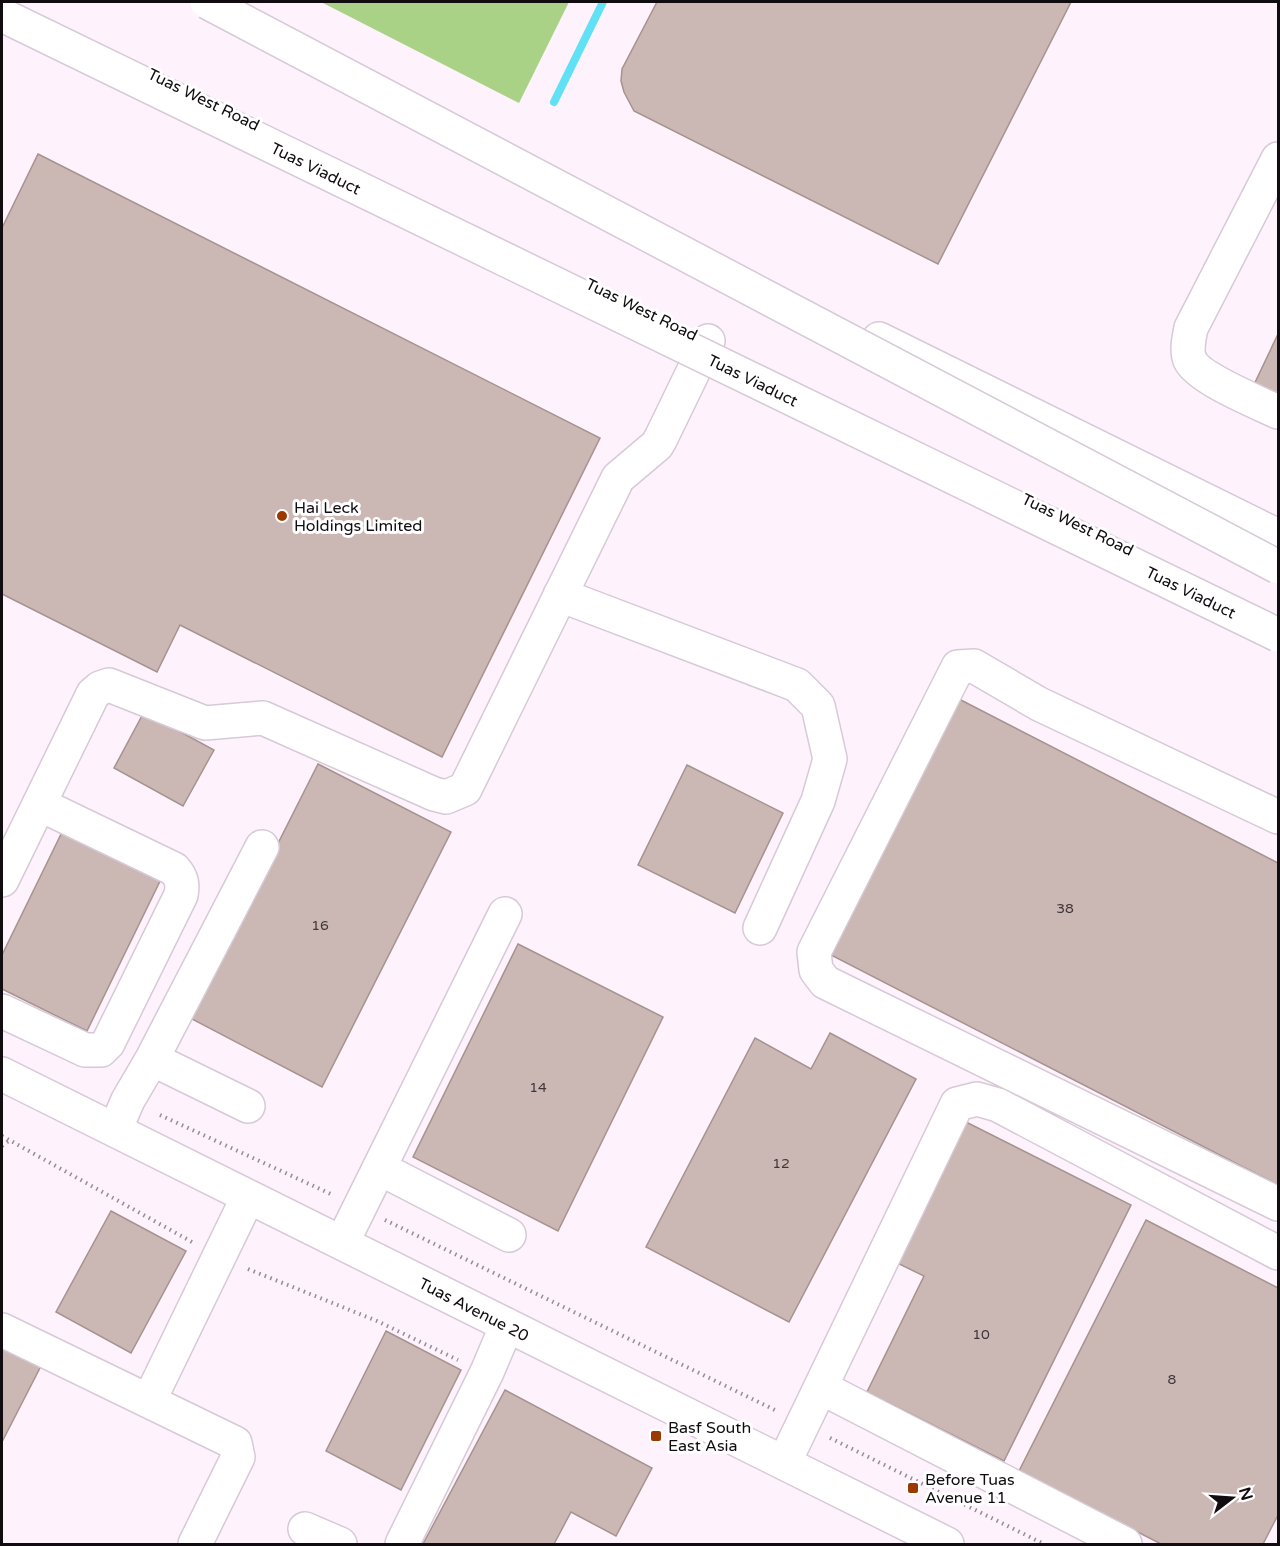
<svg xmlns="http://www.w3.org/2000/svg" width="1280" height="1546" viewBox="0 0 1280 1546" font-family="'Varela Round',sans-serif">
<rect width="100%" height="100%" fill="#fef2fd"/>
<path fill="#a9d286" d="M321 2H569L519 103Z"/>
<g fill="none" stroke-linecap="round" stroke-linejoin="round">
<path stroke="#60e1f5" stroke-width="8" d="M554 102 603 2"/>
</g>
<path fill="#cbb7b3" stroke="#a6938f" stroke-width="1.5" d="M657 2H1071L938 264 634 111 624 92 621 81 622 69Z
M38 154 600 438 442 757 180 625 157 672 2 594V228Z
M1278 334V407L1250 393Z
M957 698 1278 863V1185L829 954Z
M144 712 214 750 183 806 114 768Z
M318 764 451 832 322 1087 190 1018Z
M687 765 783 813 735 913 638 865Z
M65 826 163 875 87 1031 2 989V955Z
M518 944 663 1017 558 1231 413 1157Z
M830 1033 916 1079 789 1322 646 1247 755 1038 811 1069Z
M960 1119 1131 1205 1004 1461 867 1392 924 1276 891 1260Z
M111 1211 186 1251 131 1353 56 1312Z
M1146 1220 1278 1288V1515L1263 1544H1161L1019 1471Z
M386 1331 461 1370 401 1490 326 1451Z
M2 1339 43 1362 2 1442Z
M505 1390 652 1468 616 1536 571 1512 554 1544H423Z"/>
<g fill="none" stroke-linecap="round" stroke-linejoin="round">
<defs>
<path id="minor" d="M1278 159 1191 328C1189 338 1186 351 1190 360 1198 378 1259 403 1278 412
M560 595 797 685 818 706 830 759 818 801 760 928
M1278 817 1039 704 974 666 958 667 814 952 816 970 825 982 1278 1204
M2 880 93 694 100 688 109 685 205 723 263 718 434 794 446 797 465 789 618 478 657 445 661 438 708 341
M2 1011 85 1050H101L108 1043 181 895C183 884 182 878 174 869L39 804
M152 1059 248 1106
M2 1074 947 1544
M115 1130 128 1100 152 1059 262 847
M379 1168 509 1235
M342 1243 505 914
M2 1330 235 1443 238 1457 195 1544
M822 1388 1125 1544
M149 1401 248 1197
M784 1463 957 1104 977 1099 998 1105 1278 1253
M305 1529 340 1544
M402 1544 487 1372 507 1325"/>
<path id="major" d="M879 339 1278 536"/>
</defs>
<use href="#minor" stroke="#d7cad7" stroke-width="36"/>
<use href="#major" stroke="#d7cad7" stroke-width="36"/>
<path stroke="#958d95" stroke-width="4" stroke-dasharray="1.5 4.5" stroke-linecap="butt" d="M160 1115 333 1195
M2 1136 192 1242
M2 1146 10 1140
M385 1220 775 1410
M248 1269 377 1321 458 1360
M830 1438 1044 1544"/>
<use href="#minor" stroke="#fff" stroke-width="33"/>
<use href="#major" stroke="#fff" stroke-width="33"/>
<defs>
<path id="major-bridge" d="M207 2 1278 567
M2 15 1278 635"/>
</defs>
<use href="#major-bridge" stroke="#d7cad7" stroke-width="36" stroke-linecap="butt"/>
<use href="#major-bridge" stroke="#fff" stroke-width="33"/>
</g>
<g fill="#9c3900" stroke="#fff" stroke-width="2">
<circle cx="282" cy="516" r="6"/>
<rect x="650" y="1430" width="12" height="12" rx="3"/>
<rect x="907" y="1482" width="12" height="12" rx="3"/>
</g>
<g text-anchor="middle" stroke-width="6" stroke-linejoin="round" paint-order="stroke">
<g font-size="14" fill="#3f3739">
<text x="1065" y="913">38</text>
<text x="320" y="930">16</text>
<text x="538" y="1092">14</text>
<text x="781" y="1168">12</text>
<text x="981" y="1339">10</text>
<text x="1172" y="1384">8</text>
</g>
<g font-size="16" fill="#100c10" stroke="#fff">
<text transform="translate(204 99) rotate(26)" y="6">Tuas West Road</text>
<text transform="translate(316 168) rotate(26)" y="6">Tuas Viaduct</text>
<text transform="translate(642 309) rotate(26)" y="6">Tuas West Road</text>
<text transform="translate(753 380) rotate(26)" y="6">Tuas Viaduct</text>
<text transform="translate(1078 524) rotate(26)" y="6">Tuas West Road</text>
<text transform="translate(1191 592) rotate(26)" y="6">Tuas Viaduct</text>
<text transform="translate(474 1309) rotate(27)" y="6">Tuas Avenue 20</text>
</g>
<g font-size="16" fill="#100c10" stroke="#fff" text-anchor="start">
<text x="294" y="513">Hai Leck<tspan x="294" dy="18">Holdings Limited</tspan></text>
<text x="668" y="1433">Basf South<tspan x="668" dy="18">East Asia</tspan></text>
<text x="925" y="1485">Before Tuas<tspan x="925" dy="18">Avenue 11</tspan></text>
</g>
</g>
<rect width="1280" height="1546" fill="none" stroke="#100c10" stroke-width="6"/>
<g transform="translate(1232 1498) rotate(73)" stroke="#ffffff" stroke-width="4.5" paint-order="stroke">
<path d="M0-4.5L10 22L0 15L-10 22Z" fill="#100c10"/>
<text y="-9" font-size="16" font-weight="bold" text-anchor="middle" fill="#100c10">N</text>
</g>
</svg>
